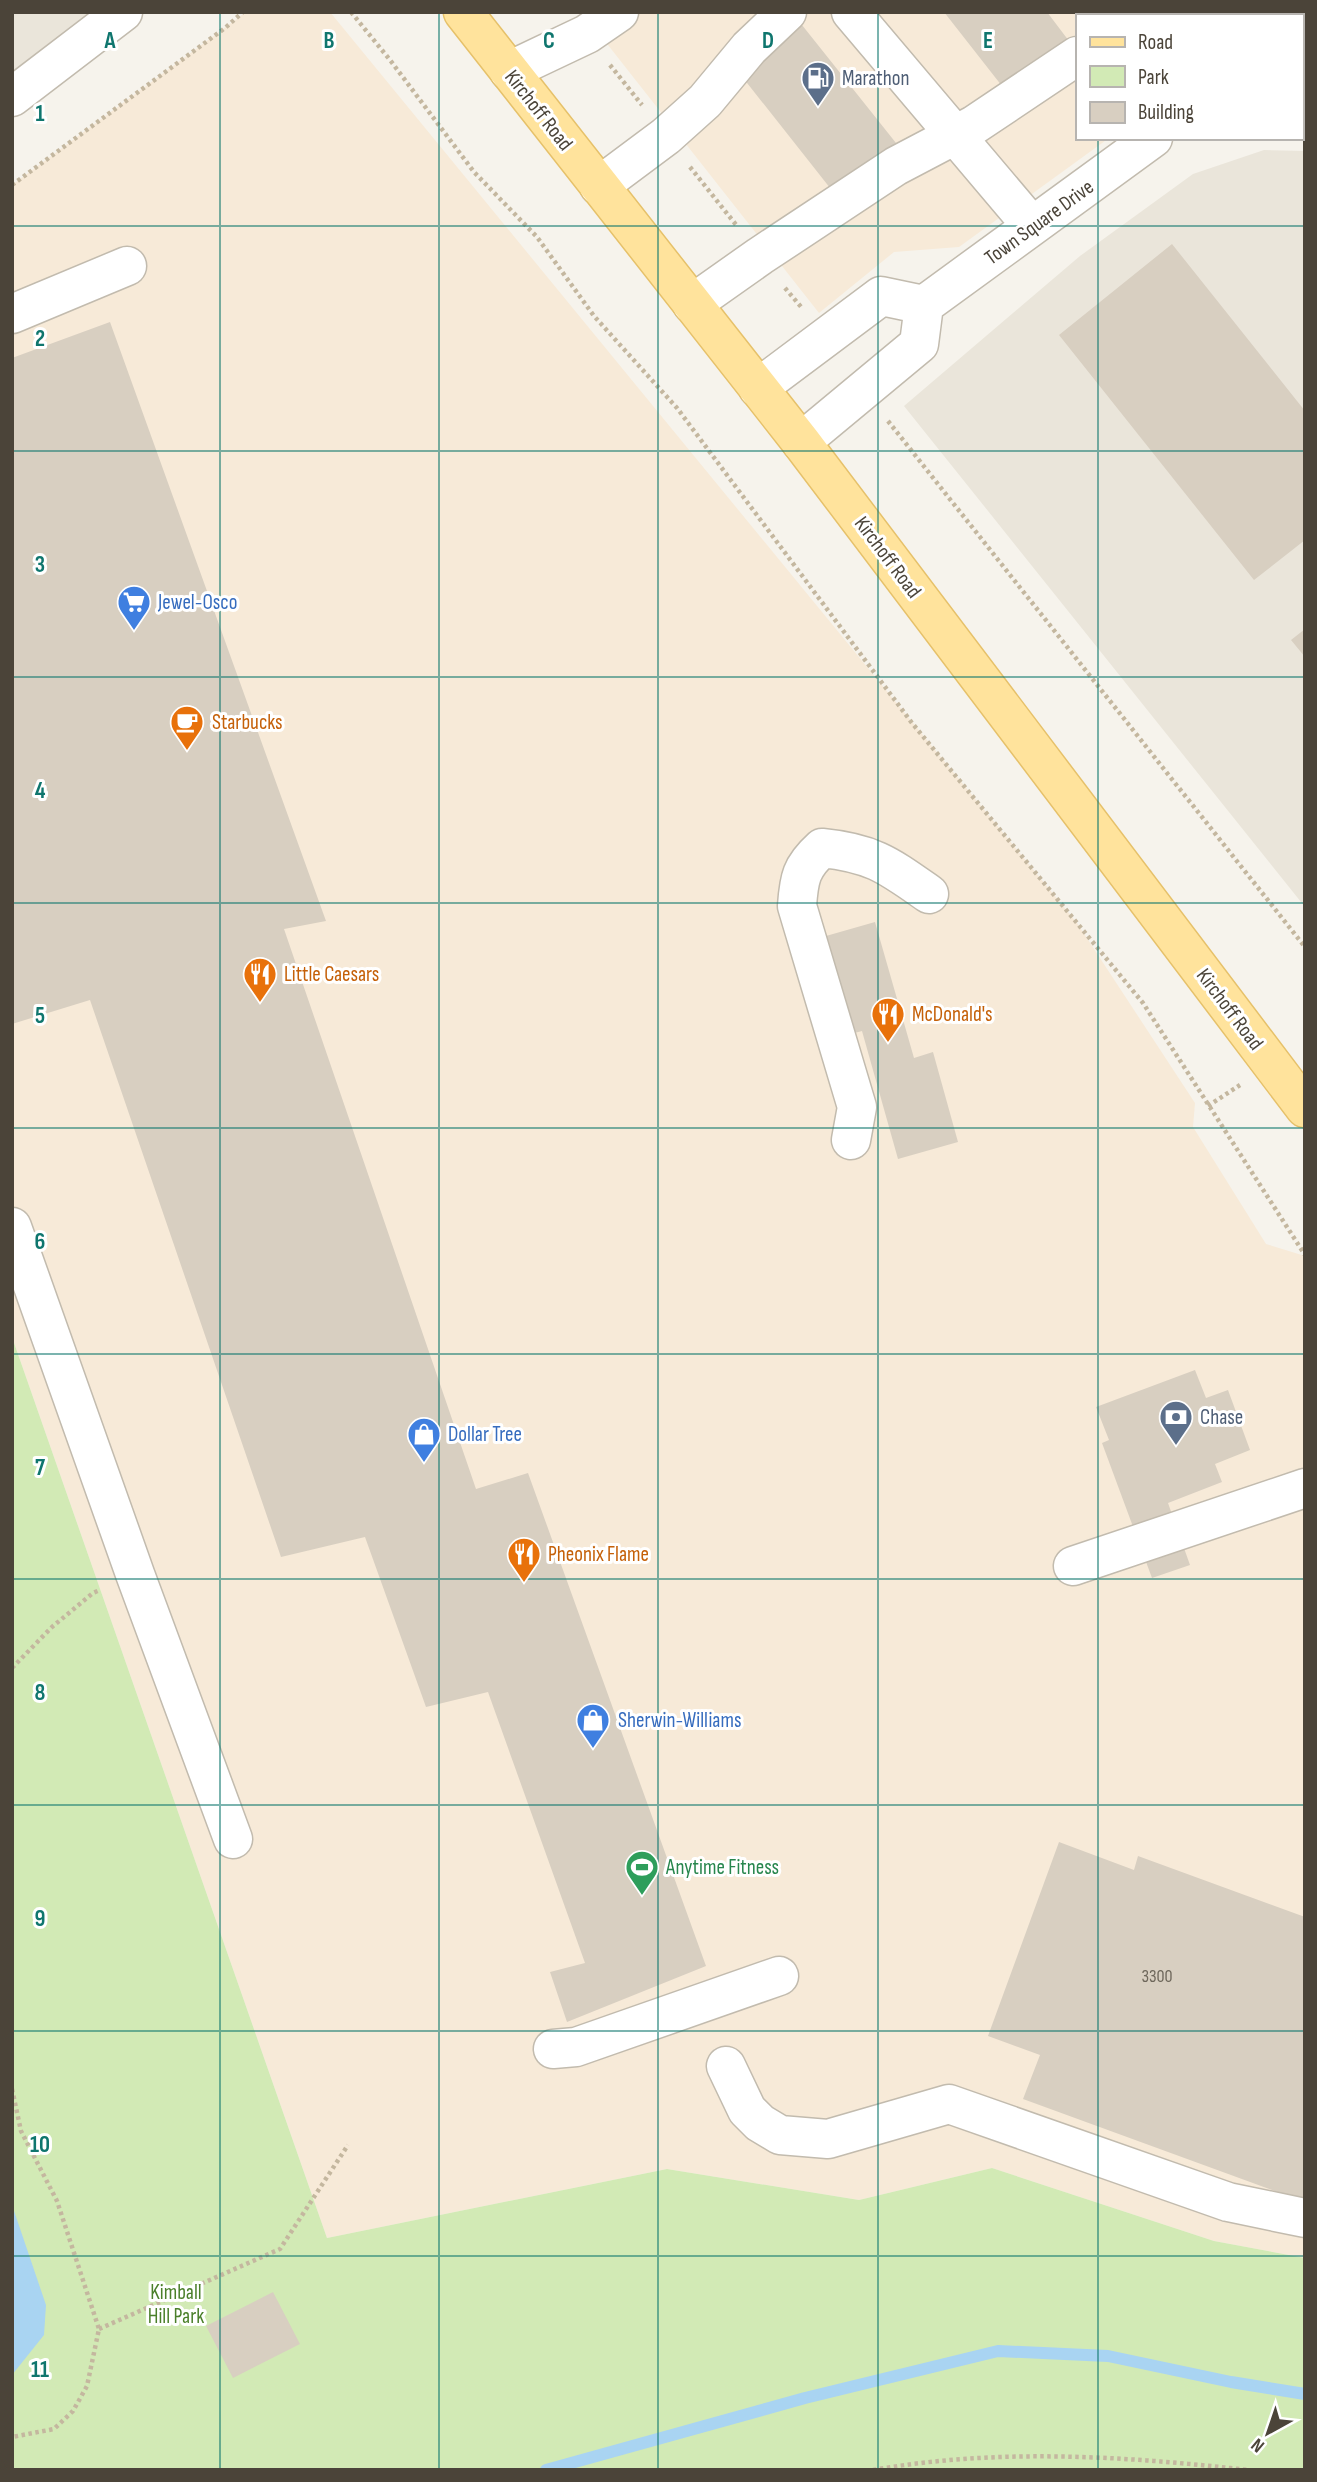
<svg xmlns="http://www.w3.org/2000/svg" width="1317" height="2482" viewBox="0 0 1317 2482" font-family="'Sofia Sans Condensed',sans-serif">
<rect width="100%" height="100%" fill="#f6f3ec"/>
<path fill="#eae5da" d="M12 12H123L12 97Z
M1264 150 1305 151V907L904 406 1080 256 1193 174Z"/>
<path fill="#f7ead8" d="M246 12H330L1077 923 1195 1103 1193 1127 1266 1244 1305 1256V2258L1214 2241 992 2168 859 2200 667 2169 327 2238 12 1337V185Z
M582 12H1197L1199 16H1077V138H1109L959 247 894 252 819 313Z"/>
<path fill="#d2eab5" d="M12 1337 327 2238 667 2169 859 2200 992 2168 1214 2241 1305 2258V2470H12Z"/>
<path fill="#a9d4f2" d="M12 2205 46 2305 44 2335 12 2375Z"/>
<g fill="none" stroke-linecap="round" stroke-linejoin="round">
<path stroke="#a9d4f2" stroke-width="12" d="M546 2470 805 2398 998 2351 1108 2356 1231 2382 1305 2394"/>
</g>
<path fill="#d8cfc1" d="M944 12H1047L1072 45 1009 95Z
M802 25 896 143 834 193 740 74Z
M1172 244 1305 411V540L1254 580 1059 335Z
M110 322 326 921 284 929 476 1489 528 1473 706 1966 567 2022 550 1972 585 1963 488 1692 426 1707 365 1537 281 1557 90 1000 12 1024V358Z
M1305 629V657L1291 640Z
M875 922 914 1058 933 1052 958 1142 898 1159 862 1031 847 1035 819 938Z
M1195 1370 1206 1398 1228 1390 1250 1450 1215 1464 1222 1482 1168 1503 1190 1565 1152 1578 1102 1443 1109 1440 1096 1407Z
M1059 1842 1134 1870 1138 1856 1305 1917V2192L1302 2201 1023 2099 1040 2055 988 2036Z
M273 2292 300 2344 233 2378 206 2326Z"/>
<g fill="none" stroke-linecap="round" stroke-linejoin="round">
<defs>
<path id="minor" d="M851 12 1032 226
M1287 12 1288 16
M1124 16 1127 12
M1301 48 1303 92
M509 71 587 34 619 12
M12 97 123 12
M599 186 666 136 705 101 749 48 787 12
M692 304 760 256 896 166 974 125 1077 56
M12 314 127 266
M758 388 881 296 924 305
M801 442 919 344 924 305 1153 138
M851 1140 857 1107 797 906C799 878 801 867 822 848 873 853 889 866 929 894
M12 1227 135 1574 233 1839
M1073 1566 1305 1488
M553 2049 576 2047 779 1976
M726 2066 747 2110 760 2123 780 2135 828 2139 949 2104 1228 2202 1305 2218"/>
<path id="major" d="M463 12 801 442 1305 1108"/>
</defs>
<use href="#minor" stroke="#c2bbae" stroke-width="41"/>
<use href="#major" stroke="#e6c16a" stroke-width="41"/>
<path stroke="#c4b79f" stroke-width="4.5" stroke-dasharray="3.5 3.5" stroke-linecap="butt" d="M351 12 390 60 474 172 537 237 594 316 677 408 912 723 1143 1003 1305 1255
M610 65 642 105
M690 167 737 226
M12 185 225 28 243 12
M785 288 802 308
M888 421 1305 947
M1208 1106 1240 1085
M12 1668 52 1627 93 1593 100 1590
M12 2089 21 2131 57 2201 99 2329 87 2386 73 2411 54 2429 12 2437
M99 2329 280 2249 348 2145
M873 2470C998 2448 1123 2456 1248 2470"/>
<use href="#minor" stroke="#fff" stroke-width="38"/>
<use href="#major" stroke="#ffe39c" stroke-width="38"/>
</g>
<path fill="none" stroke="#0f766e" stroke-width="2" stroke-opacity="0.55" d="M220 12V2470M439 12V2470M658 12V2470M878 12V2470M1098 12V16M1098 138V2470M12 226H1305M12 451H1305M12 677H1305M12 903H1305M12 1128H1305M12 1354H1305M12 1579H1305M12 1805H1305M12 2031H1305M12 2256H1305"/>
<defs>
<symbol id="fuel-pin" viewBox="-11 -11 22 30"><path d="M0 17L-7.5 6A9.5 9.5 0 1 1 7.5 6Z" fill="#5c6f8a" stroke="#fff"/><path d="M-5.5-6h7V0h2V4h1.3V-2.5L3-4.5l.8-.8L6-3V5H2.5V1h-1V6h-7ZM-4.2-4.7v3.2H.2V-4.7Z" fill="#fff"/></symbol>
<symbol id="supermarket-pin" viewBox="-11 -11 22 30"><path d="M0 17L-7.5 6A9.5 9.5 0 1 1 7.5 6Z" fill="#3f7fe0" stroke="#fff"/><path d="M-6-5.5h2.5l.6 2H6L4.5 2H-2.5L-4.4-4H-6ZM-1.5 3.2a1.3 1.3 0 1 0 .1 0ZM3 3.2a1.3 1.3 0 1 0 .1 0Z" fill="#fff"/></symbol>
<symbol id="cafe-pin" viewBox="-11 -11 22 30"><path d="M0 17L-7.5 6A9.5 9.5 0 1 1 7.5 6Z" fill="#e8710a" stroke="#fff"/><path d="M-5.5-4.5H6V0H3Q3 3.5 0 3.5H-2.5Q-5.5 3.5-5.5 0ZM3-3.2v2h1.7v-2ZM-6 4.5H4V6H-6Z" fill="#fff"/></symbol>
<symbol id="restaurant-pin" viewBox="-11 -11 22 30"><path d="M0 17L-7.5 6A9.5 9.5 0 1 1 7.5 6Z" fill="#e8710a" stroke="#fff"/><path d="M-5-6h1v4h1v-4h1v4h1v-4h1v5L-1.5 .5V6h-2V.5L-5-1ZM5-6V6H3V1.5H1.5Q1.5-4 5-6Z" fill="#fff"/></symbol>
<symbol id="bank-pin" viewBox="-11 -11 22 30"><path d="M0 17L-7.5 6A9.5 9.5 0 1 1 7.5 6Z" fill="#5c6f8a" stroke="#fff"/><path d="M-6-4H6V4H-6ZM0-2.3a2.3 2.3 0 1 0 0 4.6a2.3 2.3 0 1 0 0-4.6Z" fill="#fff"/></symbol>
<symbol id="shop-pin" viewBox="-11 -11 22 30"><path d="M0 17L-7.5 6A9.5 9.5 0 1 1 7.5 6Z" fill="#3f7fe0" stroke="#fff"/><path d="M-5-2.5h2.3a2.7 3.5 0 0 1 5.4 0H5L5.5 6h-11ZM-1.5-2.5h3a1.5 2.3 0 0 0-3 0Z" fill="#fff"/></symbol>
<symbol id="stadium-pin" viewBox="-11 -11 22 30"><path d="M0 17L-7.5 6A9.5 9.5 0 1 1 7.5 6Z" fill="#2e9e5b" stroke="#fff"/><path d="M0-5a6.5 5 0 1 0 0 10a6.5 5 0 1 0 0-10ZM-3.5-1.8h7v3.6h-7Z" fill="#fff"/></symbol>
</defs>
<g fill-rule="evenodd">
<use href="#fuel-pin" x="799" y="59" width="38" height="52"/>
<use href="#supermarket-pin" x="115" y="583" width="38" height="52"/>
<use href="#cafe-pin" x="168" y="703" width="38" height="52"/>
<use href="#restaurant-pin" x="241" y="955" width="38" height="52"/>
<use href="#restaurant-pin" x="869" y="995" width="38" height="52"/>
<use href="#bank-pin" x="1157" y="1398" width="38" height="52"/>
<use href="#shop-pin" x="405" y="1415" width="38" height="52"/>
<use href="#restaurant-pin" x="505" y="1535" width="38" height="52"/>
<use href="#shop-pin" x="574" y="1701" width="38" height="52"/>
<use href="#stadium-pin" x="623" y="1848" width="38" height="52"/>
</g>
<g text-anchor="middle" stroke-width="6" stroke-linejoin="round" paint-order="stroke">
<g font-size="18" fill="#6e675b">
<text x="1157" y="1982">3300</text>
</g>
<g font-size="21" fill="#4e5e75" stroke="#fff" text-anchor="start">
<text x="842" y="85">Marathon</text>
<text x="1200" y="1424">Chase</text>
</g>
<g font-size="21" fill="#4b4439" stroke="#fff">
<text transform="translate(539 110) rotate(52)" y="7">Kirchoff Road</text>
<text transform="translate(1039 222) rotate(-36)" y="7">Town Square Drive</text>
<text transform="translate(888 557) rotate(53)" y="7">Kirchoff Road</text>
<text transform="translate(1230 1009) rotate(53)" y="7">Kirchoff Road</text>
</g>
<g font-size="21" fill="#366cbe" stroke="#fff" text-anchor="start">
<text x="158" y="609">Jewel-Osco</text>
<text x="448" y="1441">Dollar Tree</text>
<text x="618" y="1727">Sherwin-Williams</text>
</g>
<g font-size="21" fill="#c56008" stroke="#fff" text-anchor="start">
<text x="212" y="729">Starbucks</text>
<text x="284" y="981">Little Caesars</text>
<text x="912" y="1021">McDonald's</text>
<text x="548" y="1561">Pheonix Flame</text>
</g>
<g font-size="21" fill="#27864d" stroke="#fff" text-anchor="start">
<text x="666" y="1874">Anytime Fitness</text>
</g>
<g font-size="21" fill="#4a7f2a" stroke="#fff">
<text x="176" y="2299">Kimball<tspan x="176" dy="24">Hill Park</tspan></text>
</g>
</g>
<g font-size="23" text-anchor="middle" font-weight="bold" fill="#0f766e" stroke="#fff" stroke-width="6" stroke-linejoin="round" paint-order="stroke">
<text x="110" y="48">A</text>
<text x="329" y="48">B</text>
<text x="549" y="48">C</text>
<text x="768" y="48">D</text>
<text x="988" y="48">E</text>
<text x="40" y="121">1</text>
<text x="40" y="346">2</text>
<text x="40" y="572">3</text>
<text x="40" y="798">4</text>
<text x="40" y="1023">5</text>
<text x="40" y="1249">6</text>
<text x="40" y="1475">7</text>
<text x="40" y="1700">8</text>
<text x="40" y="1926">9</text>
<text x="40" y="2152">10</text>
<text x="40" y="2377">11</text>
</g>
<rect width="1317" height="2482" fill="none" stroke="#4b4439" stroke-width="28"/>
<rect x="1076" y="14" width="228" height="126" fill="#ffffff" stroke="#b7b4b0" stroke-width="2"/>
<rect x="1090" y="37" width="35" height="10" fill="#ffe39c" stroke="#b7b4b0" stroke-width="2"/>
<text x="1138" y="49" font-size="21" fill="#4b4439">Road</text>
<rect x="1090" y="66" width="35" height="21" fill="#d2eab5" stroke="#b7b4b0" stroke-width="2"/>
<text x="1138" y="84" font-size="21" fill="#4b4439">Park</text>
<rect x="1090" y="102" width="35" height="21" fill="#d8cfc1" stroke="#b7b4b0" stroke-width="2"/>
<text x="1138" y="119" font-size="21" fill="#4b4439">Building</text>
<g transform="translate(1268 2433) rotate(220)" stroke="#ffffff" stroke-width="5" paint-order="stroke">
<path d="M0-5L12 26L0 18L-12 26Z" fill="#4b4439"/>
<text y="-10" font-size="19" font-weight="bold" text-anchor="middle" fill="#4b4439">N</text>
</g>
</svg>
